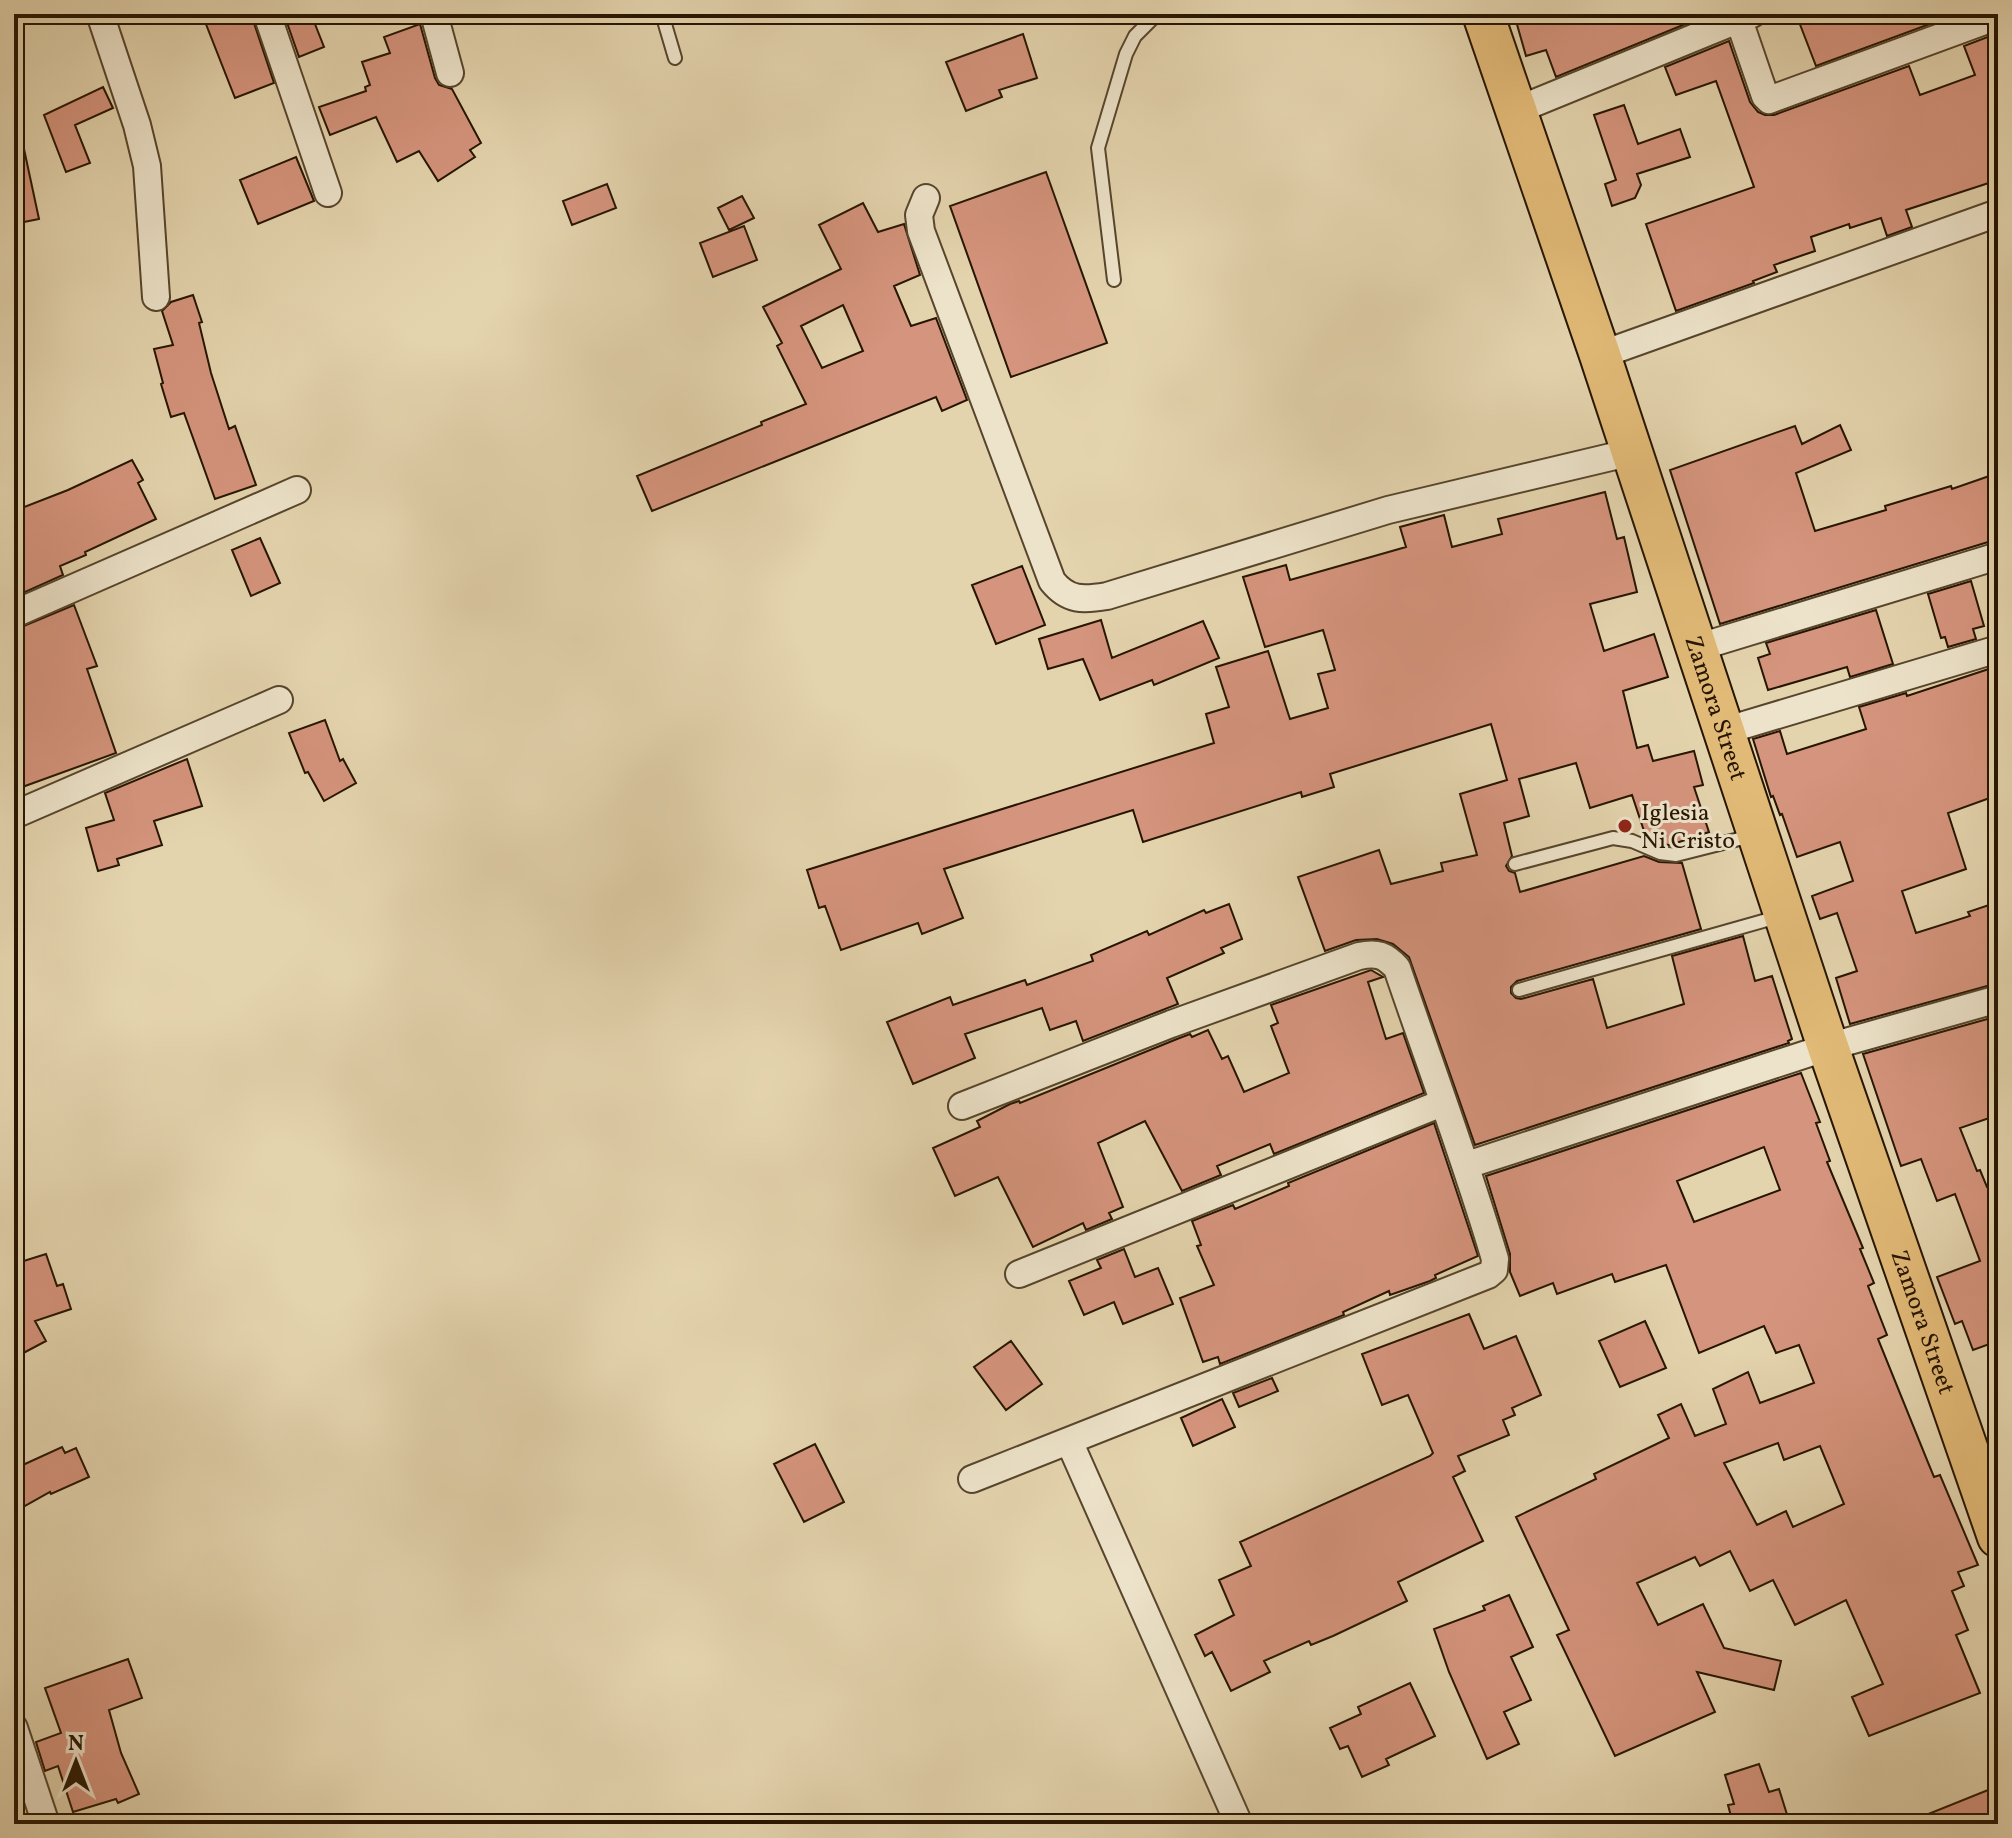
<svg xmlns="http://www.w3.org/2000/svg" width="2012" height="1838" viewBox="0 0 2012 1838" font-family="Vollkorn,serif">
<rect width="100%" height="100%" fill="#e4d4ae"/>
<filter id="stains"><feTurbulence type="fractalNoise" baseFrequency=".0025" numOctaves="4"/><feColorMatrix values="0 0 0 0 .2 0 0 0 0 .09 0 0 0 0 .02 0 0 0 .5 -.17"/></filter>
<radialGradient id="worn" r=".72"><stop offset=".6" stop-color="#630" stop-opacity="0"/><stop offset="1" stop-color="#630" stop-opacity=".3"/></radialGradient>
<path fill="#d5947d" stroke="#261501" stroke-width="2" fill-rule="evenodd" d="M202 14H251L274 83 235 98Z
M284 14H311L324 47 299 57Z
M1514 14H1710L1556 77 1546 50 1526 56Z
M1796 14H1957L1816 66Z
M420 24 435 78 439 85 452 89 481 143 470 150 475 157 438 181 419 151 397 162 376 117 330 135 319 107 366 91 365 87 370 85 362 62 390 53 384 37Z
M1998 33V180L1906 210 1912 227 1887 236 1881 218 1850 228 1849 224 1811 237 1815 251 1774 265 1777 272 1753 281 1754 283 1676 311 1646 224 1754 187 1716 81 1676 95 1665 67 1729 41 1750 102 1758 112 1765 115H1774L1909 66 1920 95 1975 75 1964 46Z
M1023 34 1037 78 999 90 1002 97 966 111 946 62Z
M103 87 113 108 75 125 90 163 66 172 44 115Z
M1624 105 1638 144 1680 129 1690 157 1637 174 1641 185 1635 198 1612 206 1605 184 1616 180 1594 115Z
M24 149 39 219 14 224V150Z
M296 157 314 201 258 224 240 180Z
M1046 172 1107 343 1011 377 950 206Z
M607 184 616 208 572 225 563 201Z
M742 196 754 218 729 230 718 208Z
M863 203 878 232 904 224 920 275 894 286 911 326 936 318 967 400 942 411 936 397 652 511 637 476 762 425 761 422 806 404 777 346 782 343 763 307 841 269 819 225ZM843 305 863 351 822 368 801 326Z
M744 226 757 260 713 277 700 243Z
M193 295 202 322 199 323 211 373 229 429 235 426 256 485 215 499 184 413 171 417 161 384 163 383 154 349 173 345 162 311 171 302Z
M1840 425 1851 450 1796 473 1815 531 1886 510 1885 506 1951 486 1952 489 1998 473V539L1720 624 1670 470 1795 426 1802 444Z
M132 460 143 480 138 483 156 519 85 552 86 555 60 566 63 575 14 597V511L68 490Z
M1605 492 1617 539 1624 537 1637 592 1590 604 1604 651 1654 634 1668 677 1623 691 1637 748 1648 745 1653 761 1694 751 1703 785 1694 787 1709 832 1676 843 1675 846 1662 844 1646 837 1632 795 1590 808 1576 763 1519 779 1529 816 1504 823 1512 856 1506 866 1509 871 1515 873 1520 892 1644 856 1659 862 1682 863 1701 929 1517 981 1511 987V993L1516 998 1521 999 1593 979 1607 1028 1684 1004 1672 956 1743 936 1755 981 1772 976 1792 1039 1788 1041 1789 1043 1475 1145 1409 957 1393 944 1377 939 1356 940 1325 951 1298 877 1379 850 1391 884 1443 871 1441 863 1477 855 1460 794 1507 780 1491 724 1330 774 1334 787 1302 797 1301 792 1143 842 1133 810 944 869 963 918 922 934 918 923 841 950 825 906 819 908 807 870 1214 743 1206 714 1229 707 1216 667 1268 651 1290 719 1328 708 1318 674 1335 670 1323 630 1265 647 1243 577 1286 565 1290 580 1406 547 1400 527 1444 515 1452 547 1502 534 1498 519Z
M260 538 280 583 251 596 232 550Z
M1022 566 1045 625 996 644 972 585Z
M1971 581 1984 626 1973 629 1976 639 1948 647 1945 637 1941 638 1928 594Z
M74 605 97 666 87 669 116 753 14 790V630Z
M1876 610 1893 664 1850 677 1847 667 1768 690 1758 658 1770 654 1766 643Z
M1101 620 1112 658 1203 621 1219 658 1154 685 1152 680 1100 700 1083 659 1048 669 1039 639Z
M1998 666V795L1948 813 1966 869 1902 891 1916 933 1970 916 1968 912 1989 905 1998 935V983L1850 1024 1836 978 1857 971 1837 913 1820 919 1812 896 1853 881 1840 842 1797 857 1782 814 1780 815 1773 796 1771 797 1753 739 1780 731 1787 754 1866 729 1859 707 1906 693 1907 696Z
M325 720 340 761 343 759 356 783 324 801 308 772 305 773 289 733Z
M187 759 202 806 154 821 162 845 117 859 119 865 98 871 86 828 114 820 105 793Z
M1229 904 1242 939 1221 948 1224 953 1167 978 1178 1004 1083 1041 1076 1021 1050 1030 1042 1008 965 1034 975 1058 913 1084 887 1022 950 997 953 1005 1025 980 1027 985 1093 961 1091 955 1147 931 1149 935 1204 910 1206 913Z
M1371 970 1383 977 1368 982 1386 1039 1403 1033 1424 1093 1274 1154 1270 1144 1217 1166 1221 1175 1182 1191 1145 1121 1098 1143 1123 1207 1109 1213 1112 1219 1086 1230 1083 1223 1033 1247 998 1177 955 1196 933 1148 980 1127 977 1121 1010 1104 1019 1101 1020 1103 1177 1039 1190 1034 1192 1037 1208 1030 1222 1059 1228 1056 1244 1092 1289 1073 1271 1026 1278 1023 1271 1005Z
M1998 1016V1115L1960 1128 1977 1171 1980 1170 1987 1187 1998 1183V1308L1988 1312 1998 1341 1973 1350 1962 1321 1955 1324 1937 1277 1980 1261 1955 1194 1937 1201 1921 1159 1901 1166 1863 1054Z
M1801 1073 1820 1122 1816 1123 1830 1161 1827 1162 1863 1248 1860 1249 1874 1283 1868 1286 1887 1335 1878 1339 1927 1460 1934 1477 1940 1475 1978 1565 1958 1572 1964 1586 1952 1591 1968 1630 1956 1635 1980 1693 1869 1736 1852 1697 1883 1684 1846 1600 1795 1625 1773 1580 1750 1591 1730 1551 1700 1566 1695 1557 1637 1583 1658 1625 1703 1604 1724 1648 1781 1661 1774 1690 1697 1672 1715 1712 1615 1756 1557 1635 1569 1630 1516 1517 1596 1479 1594 1474 1669 1438 1658 1415 1681 1404 1695 1436 1726 1424 1713 1389 1748 1372 1760 1403 1814 1383 1799 1345 1776 1353 1764 1326 1699 1353 1666 1265 1615 1282 1612 1274 1557 1294 1553 1283 1520 1296 1510 1272V1254L1486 1176ZM1764 1147 1780 1190 1694 1222 1677 1181ZM1778 1443 1784 1460 1820 1446 1844 1504 1793 1527 1786 1511 1757 1525 1724 1463Z
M1434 1123 1478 1256 1435 1275 1436 1278 1430 1281 1390 1295 1389 1291 1343 1312 1344 1315 1220 1364 1218 1357 1203 1362 1180 1298 1214 1285 1197 1246 1201 1245 1192 1221 1233 1205 1235 1209 1289 1186 1288 1183Z
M1124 1249 1135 1277 1158 1268 1173 1304 1123 1324 1114 1302 1084 1315 1069 1281 1101 1268 1097 1260Z
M46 1254 57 1286 63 1284 71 1309 35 1321 46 1341 14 1358V1264Z
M1469 1314 1484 1349 1516 1336 1541 1395 1512 1408 1515 1415 1503 1420 1509 1435 1458 1456 1465 1471 1453 1477 1483 1541 1398 1582 1407 1601 1333 1636 1311 1645 1309 1641 1264 1661 1270 1672 1231 1691 1212 1652 1205 1656 1195 1635 1234 1615 1219 1580 1251 1566 1240 1542 1430 1456 1433 1453 1408 1395 1382 1405 1362 1354Z
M1645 1321 1666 1368 1620 1387 1599 1341Z
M1011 1341 1042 1384 1006 1410 974 1367Z
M1272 1378 1278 1391 1239 1407 1233 1393Z
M1222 1399 1235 1427 1193 1446 1181 1418Z
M815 1444 844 1502 804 1522 774 1464Z
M62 1447 65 1453 76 1448 89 1477 51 1494 50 1492 14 1512V1469Z
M1509 1595 1533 1647 1511 1657 1531 1700 1504 1712 1519 1744 1487 1759 1449 1672 1434 1629 1485 1610 1483 1606Z
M128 1659 142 1698 109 1710 121 1753 139 1794 118 1803 116 1799 73 1812 58 1766 45 1771 36 1742 61 1733 45 1688Z
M1410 1683 1435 1736 1386 1759 1389 1765 1362 1777 1348 1746 1340 1749 1330 1728 1361 1714 1358 1707Z
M1759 1764 1769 1792 1779 1789 1790 1824H1733L1728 1805 1734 1804 1725 1775Z
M1998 1786V1824H1906V1823Z"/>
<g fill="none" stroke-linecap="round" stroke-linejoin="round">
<defs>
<path id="service" d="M662 14 675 58
M1114 280 1098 148 1126 54 1135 36 1157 14
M1515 864 1613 838 1632 841 1660 853 1676 855 1755 835
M1519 990 1781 916"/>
<path id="minor" d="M100 14 137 125 147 166 156 297
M267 14 328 193
M434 14 450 73
M1739 20 1765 96 1769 100 1998 16
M1515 111 1752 14
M926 198 919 215 921 231 1052 581C1068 601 1083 600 1107 596L1388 510 1632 452
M1600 355 1998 213
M14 614 297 490
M1696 648 1998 556
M1724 731 1998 649
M14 815 279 700
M962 1106 1171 1024 1359 956C1377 952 1385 955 1397 968 1430 1065 1466 1161 1495 1259L1494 1270 1488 1275 972 1479
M1467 1165 1828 1047 1998 999
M1019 1274 1442 1103
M1069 1441 1239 1824
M14 1728 46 1824"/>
<g id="primary">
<path id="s1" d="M1483 14 1600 355 1828 1047 1998 1537"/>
</g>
</defs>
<use href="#service" stroke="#56452c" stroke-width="16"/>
<use href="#minor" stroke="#56452c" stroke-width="30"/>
<use href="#primary" stroke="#261501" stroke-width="44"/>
<use href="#service" stroke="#ede3ca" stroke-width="12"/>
<use href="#minor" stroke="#ede3ca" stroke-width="26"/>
<use href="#primary" stroke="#e2ba77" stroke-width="40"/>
</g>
<circle fill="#8f2418" stroke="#ede3ca" stroke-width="3" cx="1625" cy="826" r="8"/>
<g text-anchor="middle" stroke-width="6" stroke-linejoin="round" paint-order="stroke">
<g font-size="24" fill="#261501" stroke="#ede3ca">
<text dy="8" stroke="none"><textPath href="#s1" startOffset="732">Zamora Street</textPath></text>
<text dy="8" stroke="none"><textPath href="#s1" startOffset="1380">Zamora Street</textPath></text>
</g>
<g font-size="24" fill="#261501" stroke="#ede3ca" text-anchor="start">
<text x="1641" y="820">Iglesia<tspan x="1641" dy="28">Ni Cristo</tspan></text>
</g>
</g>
<rect width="2012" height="1838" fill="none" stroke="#e4d4ae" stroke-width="48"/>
<rect x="16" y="16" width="1980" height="1806" fill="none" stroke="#261501" stroke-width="4"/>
<rect x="24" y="24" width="1964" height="1790" fill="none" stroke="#261501" stroke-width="2"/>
<g transform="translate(76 1762)" stroke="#ede3ca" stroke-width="6" paint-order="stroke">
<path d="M0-6L14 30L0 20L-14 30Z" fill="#261501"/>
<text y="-12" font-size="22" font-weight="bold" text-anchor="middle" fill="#261501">N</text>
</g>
<rect width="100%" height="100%" filter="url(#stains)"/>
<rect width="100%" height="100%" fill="url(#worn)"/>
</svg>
